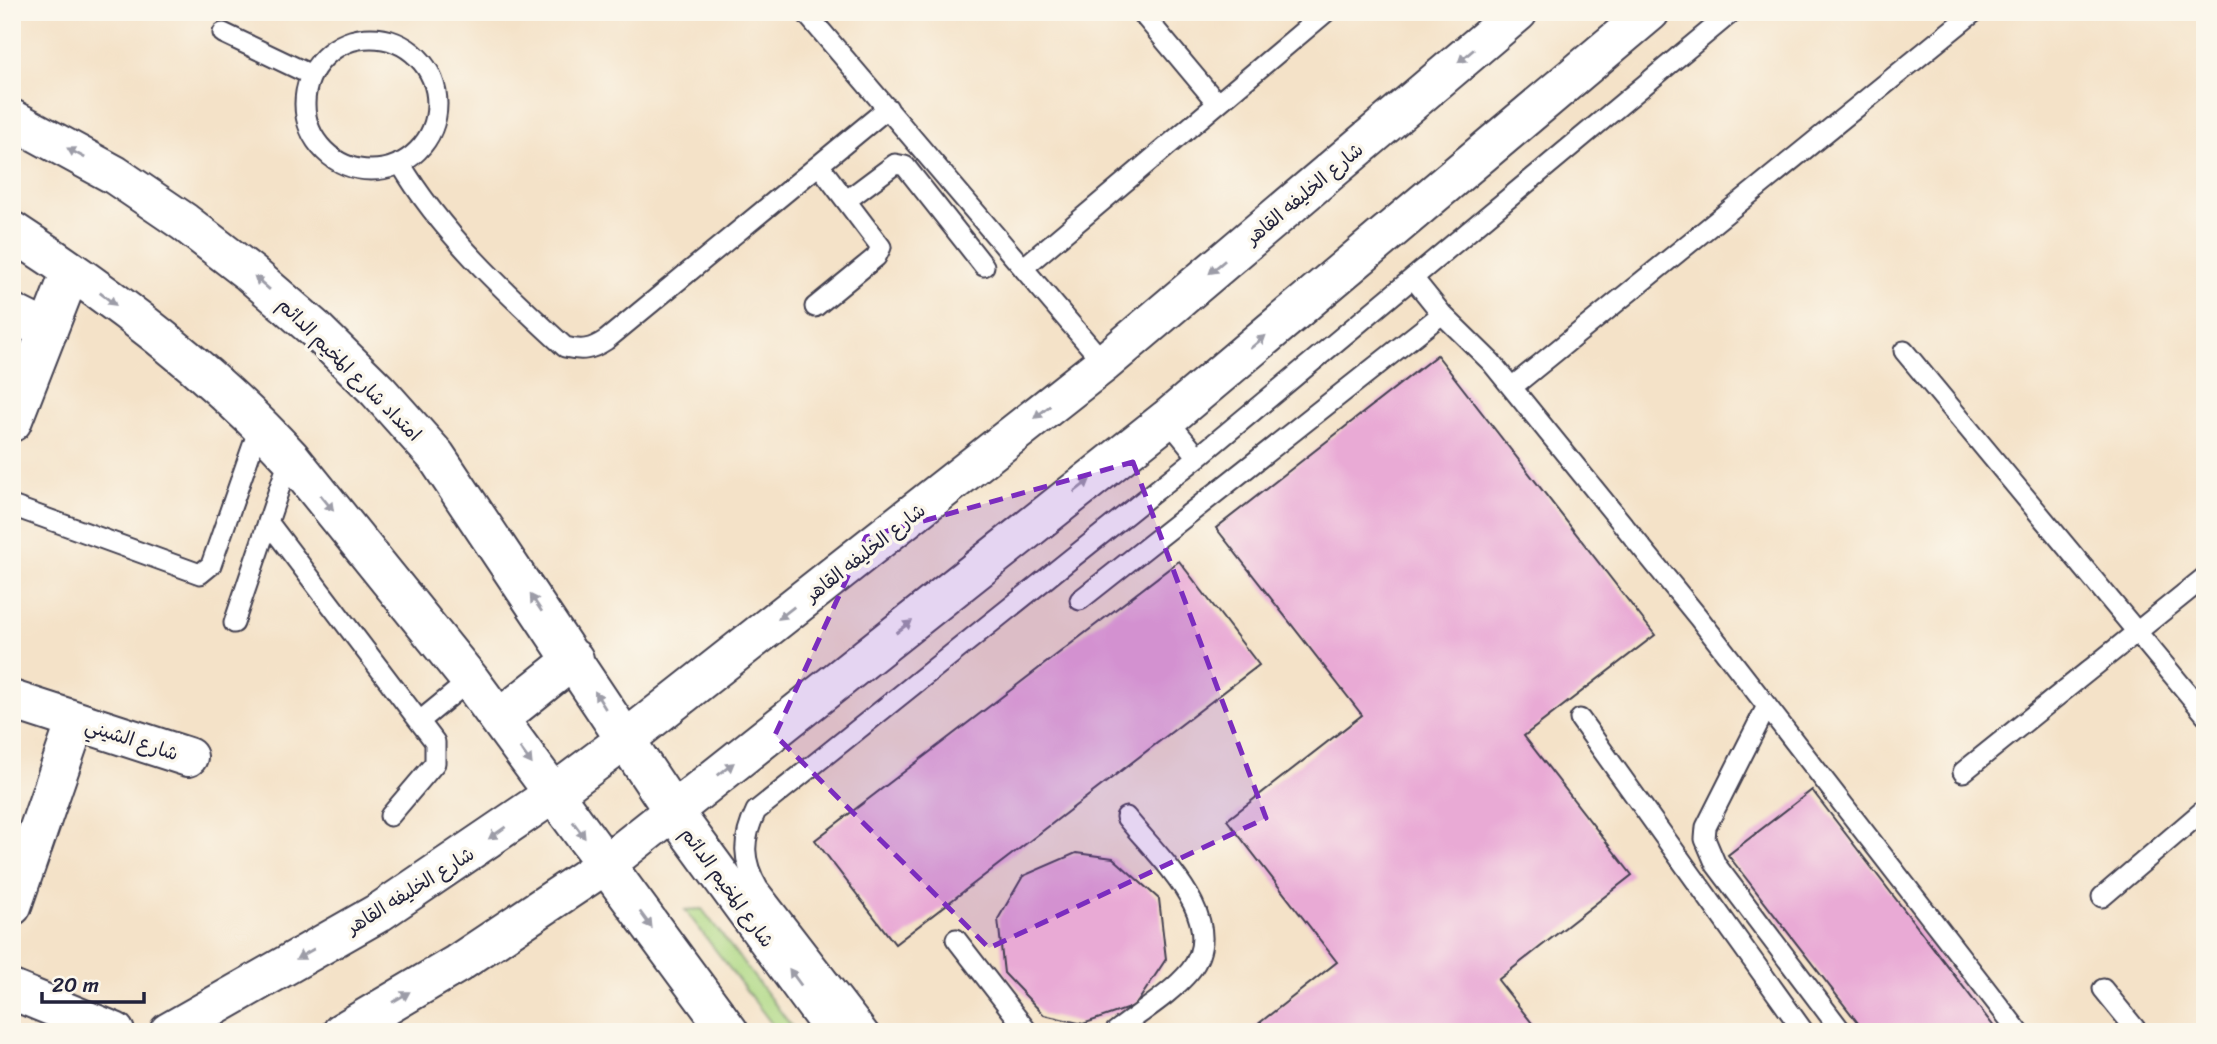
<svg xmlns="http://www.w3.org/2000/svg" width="2217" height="1044" viewBox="0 0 2217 1044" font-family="Sriracha,'Playpen Sans Arabic',sans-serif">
<rect width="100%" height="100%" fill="#fbf7ec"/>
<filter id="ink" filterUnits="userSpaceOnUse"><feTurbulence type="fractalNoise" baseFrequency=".0143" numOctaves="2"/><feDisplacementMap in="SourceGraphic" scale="14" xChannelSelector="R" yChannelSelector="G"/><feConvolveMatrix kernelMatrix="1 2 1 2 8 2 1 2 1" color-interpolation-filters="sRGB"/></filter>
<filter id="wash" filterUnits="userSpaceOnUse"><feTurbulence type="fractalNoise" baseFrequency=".00686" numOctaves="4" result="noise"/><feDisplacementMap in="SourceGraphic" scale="28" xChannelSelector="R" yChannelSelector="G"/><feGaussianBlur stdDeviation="1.57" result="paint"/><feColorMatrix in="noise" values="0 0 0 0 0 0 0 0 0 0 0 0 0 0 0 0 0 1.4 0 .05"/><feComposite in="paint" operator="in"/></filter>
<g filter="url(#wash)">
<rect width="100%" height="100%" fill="#f4e2c8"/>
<path fill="#aed883" stroke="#687d5f" stroke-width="2" d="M702 909 796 1032H778L685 910Z"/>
<g id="blocks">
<path fill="#e9aad5" d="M1437 355 1655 635 1524 736 1632 875 1498 980 1539 1032H1248L1337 962 1227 820 1362 715 1216 528Z
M1179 561 1259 665 895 944 815 840Z
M1812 790 1998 1032H1865L1728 855Z
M1076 853 1113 858 1159 899 1166 959 1135 1006 1083 1024 1044 1015 1004 973 998 919 1023 876Z"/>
</g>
</g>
<g filter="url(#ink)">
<use href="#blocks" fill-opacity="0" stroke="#423f50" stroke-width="2"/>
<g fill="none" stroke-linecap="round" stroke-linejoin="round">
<defs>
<path id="service" d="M805 12 1104 363
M1141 12 1217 103
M223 33 311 75
M305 104a66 66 0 1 1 132 0a66 66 0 1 1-132 0Z
M400 163C441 233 505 292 565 347 582 351 591 350 606 340L888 108
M847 200 895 164 905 166 984 266
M1023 268 1326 12
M1413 278 1442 314 1491 362 1698 617 2019 1032
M815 307 876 257 881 247 819 165
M1904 351 2205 714
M1512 387 1974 12
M1167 419 1198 457
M12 506 200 574 211 565 260 425
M268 522 435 742V763L390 816
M1080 600 1442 314
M234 623 290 457
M1767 706 1706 827 1705 839 1716 865 1842 1032
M1580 719 1804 1032
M420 721 470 680
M1963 772 2205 577
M2102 897 2205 809
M956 939 1028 1032
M2103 989 2138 1032
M869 1032 758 888C742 860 742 840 756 811L1198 457 1732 12
M1115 1032C1139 1013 1170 995 1190 971 1231 920 1157 856 1126 817"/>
<path id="minor" d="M12 313 48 331
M12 422 71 271
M12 700 188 757
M12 906 76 721
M12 990 115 1032"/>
<path id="primary" d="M12 119 115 175 184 222 250 273 316 330 378 391 436 456 673 811 835 1032
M12 231C111 295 210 370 290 457L470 680 729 1032
M499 719 574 659
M169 1032 378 913 553 794 625 740 1104 363 1518 12
M342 1032 457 964 605 865 1167 419 1650 12"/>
</defs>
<use href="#service" stroke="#423f50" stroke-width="23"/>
<use href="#minor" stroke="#423f50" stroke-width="42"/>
<use href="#primary" stroke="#423f50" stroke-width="42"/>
<use href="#service" stroke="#fff" stroke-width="19"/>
<use href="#minor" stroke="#fff" stroke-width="38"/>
<use href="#primary" stroke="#fff" stroke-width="38"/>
</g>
<defs><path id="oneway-solid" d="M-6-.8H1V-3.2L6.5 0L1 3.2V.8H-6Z" transform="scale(1.75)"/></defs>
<g fill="#9c9ca7">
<use href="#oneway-solid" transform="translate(1466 56) rotate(140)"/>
<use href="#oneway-solid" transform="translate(76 153) rotate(-151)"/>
<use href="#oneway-solid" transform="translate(1217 267) rotate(140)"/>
<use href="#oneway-solid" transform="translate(262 283) rotate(-139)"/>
<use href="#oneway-solid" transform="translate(108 299) rotate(38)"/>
<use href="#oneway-solid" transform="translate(1258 342) rotate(-40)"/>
<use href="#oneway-solid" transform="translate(1042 412) rotate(142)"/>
<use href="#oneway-solid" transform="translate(1082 486) rotate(-38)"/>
<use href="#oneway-solid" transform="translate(327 503) rotate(51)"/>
<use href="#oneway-solid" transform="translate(536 603) rotate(-124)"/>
<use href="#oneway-solid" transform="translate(786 613) rotate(142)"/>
<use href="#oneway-solid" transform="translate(904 627) rotate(-38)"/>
<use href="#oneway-solid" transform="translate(600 700) rotate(-122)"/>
<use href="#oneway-solid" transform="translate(526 756) rotate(54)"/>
<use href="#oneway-solid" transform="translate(726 769) rotate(-38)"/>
<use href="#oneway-solid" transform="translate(579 830) rotate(54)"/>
<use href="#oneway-solid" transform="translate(497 833) rotate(145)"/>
<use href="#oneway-solid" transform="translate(646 920) rotate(54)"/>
<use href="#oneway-solid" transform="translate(305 954) rotate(150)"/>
<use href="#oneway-solid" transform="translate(795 977) rotate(-126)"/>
<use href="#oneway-solid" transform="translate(401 997) rotate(-31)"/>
</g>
</g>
<path fill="#7b2cbf" fill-opacity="0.2" stroke="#7b2cbf" stroke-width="5" stroke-dasharray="14 9" stroke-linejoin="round" d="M1133 462 1266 818 989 948 775 735 866 537Z"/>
<g text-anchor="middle" stroke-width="7" stroke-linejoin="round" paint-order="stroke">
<g font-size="19" fill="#22223b" stroke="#fbf7ec">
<text transform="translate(1304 193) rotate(-40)" y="7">شارع الخليفه القاهر</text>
<text transform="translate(350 369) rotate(45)" y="7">امتداد شارع المخيم الدائم</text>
<text transform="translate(865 552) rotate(-38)" y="7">شارع الخليفه القاهر</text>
<text transform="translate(132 739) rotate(18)" y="7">شارع الشيني</text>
<text transform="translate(728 887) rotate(54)" y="7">شارع المخيم الدائم</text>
<text transform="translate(410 890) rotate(-32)" y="7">شارع الخليفه القاهر</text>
</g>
</g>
<rect width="2217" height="1044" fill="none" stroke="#fbf7ec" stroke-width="42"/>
<path d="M42 992v10h102v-10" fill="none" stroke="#22223b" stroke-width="3.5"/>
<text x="52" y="992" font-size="21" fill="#22223b" stroke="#fbf7ec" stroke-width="5" paint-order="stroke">20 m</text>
</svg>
